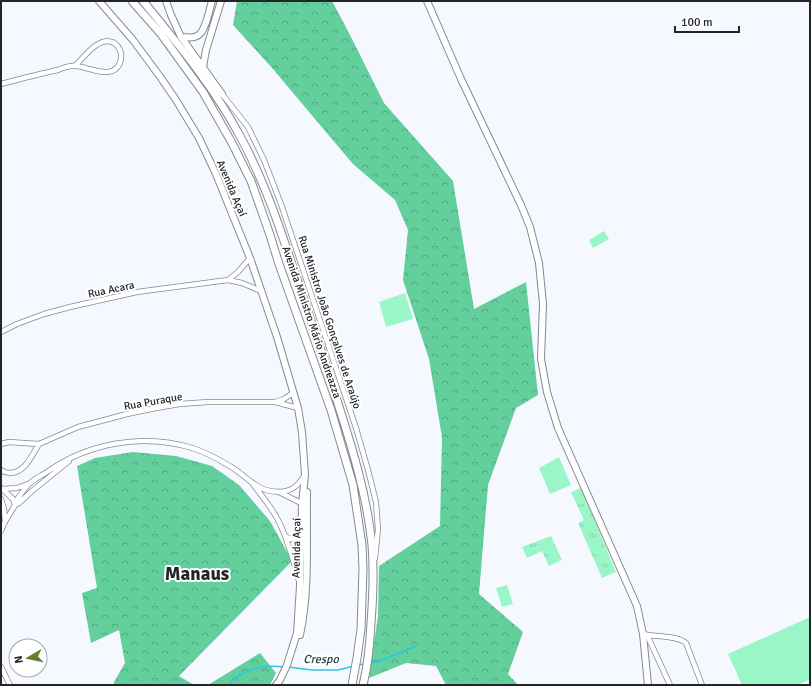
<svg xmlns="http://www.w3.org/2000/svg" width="811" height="686" viewBox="0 0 811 686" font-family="Signika,sans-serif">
<defs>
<pattern id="forest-crowns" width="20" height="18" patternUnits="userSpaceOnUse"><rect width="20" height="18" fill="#62cf9c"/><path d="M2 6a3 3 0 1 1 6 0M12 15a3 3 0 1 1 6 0" fill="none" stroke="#50a87f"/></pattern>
<pattern id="park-tufts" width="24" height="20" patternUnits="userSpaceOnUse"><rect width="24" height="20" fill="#9bf6c7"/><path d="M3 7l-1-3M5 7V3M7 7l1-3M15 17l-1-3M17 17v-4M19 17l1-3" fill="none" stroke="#85d3ab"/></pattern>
</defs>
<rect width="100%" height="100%" fill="#f5f9ff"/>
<path fill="#9bf6c7" d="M604 231 609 239 593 248 589 240Z
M405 293 413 319 386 327 379 302Z
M559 457 571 485 550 494 539 468Z
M507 585 513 604 502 607 496 588Z
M810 617V679L798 685H742L728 654Z"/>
<path fill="url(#forest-crowns)" d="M237 1H332L349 33 384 103 453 181 474 309 526 282 538 395 516 408 488 485 479 594 523 632 508 674 518 685H446L436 666 406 663 369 678 378 616 379 566 440 526 442 437 429 359 403 280 408 230 395 200 353 164 299 100 273 69 233 25Z
M133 452 176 456 212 466 239 485 270 521 292 561 179 676 194 685H114V682L125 663 119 630 91 643 82 593 97 588 77 466 95 458Z
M260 653 276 673 270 685H208Z"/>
<path fill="url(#park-tufts)" d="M581 488 616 572 602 578 578 523 584 520 571 492Z
M551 536 562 560 549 566 542 551 527 558 522 547Z"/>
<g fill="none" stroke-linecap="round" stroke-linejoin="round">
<path stroke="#29c8e2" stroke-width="1.5" d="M369 663 382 660 416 646
M357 665 365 664
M288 667 312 670H338L354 666
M228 685C232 682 236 677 240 675 253 667 270 665 284 667"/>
<defs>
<path id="street" d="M1 84C20 79 39 74 58 70 63 68 70 65 76 66 87 67 102 75 112 71 120 68 123 58 120 50 118 46 116 43 112 42 98 37 84 57 75 66
M222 94 248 127 264 160 281 204 356 428 368 470 376 502 378 529 375 558
M228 280 238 272 250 258
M1 332 17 324 44 314 70 307 137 292 228 280 242 283 261 291
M275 402 284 399 293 393
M1 444 9 442 39 444 78 427 127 414 156 408 180 404 208 402H275L298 408
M1 470C4 472 6 473 10 473 25 473 32 455 39 444
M253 484C261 495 272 508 278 520 288 539 293 560 299 581
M1 488 13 499 15 505
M2 489 17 488 28 484
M279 492 303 504
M1 499 4 509 5 522
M15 505 19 503 32 491 69 461
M1 531C4 522 9 515 14 507 15 504 16 501 18 498 21 494 25 488 29 484 34 479 41 476 47 472 88 443 143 433 192 448 206 452 220 460 233 468 244 475 253 486 266 490 276 493 289 493 297 485 300 482 303 478 305 475
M286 537 296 540H304
M643 634C654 637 678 635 686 643L702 685
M647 635 670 685
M1 667 10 685"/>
<path id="secondary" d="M99 1 133 40 161 78 176 100 199 138 216 174 250 258 277 337 298 408 302 432 305 475 302 504 300 586 297 633 287 665 280 680 276 685
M166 1 171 15 181 37 222 94
M427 1 461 79 521 205 530 227 539 263 543 304 541 359 547 392 558 428 637 606 643 634 648 685
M181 37C187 37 192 39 197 36 206 32 209 10 212 1
M203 67 206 50 221 1
M300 635C310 589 306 539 307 492"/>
<path id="primary" d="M132 1 161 34 203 92 232 143 251 181 270 235 279 264 331 410 353 485 362 545 363 569 361 629 357 658 352 685
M143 1C178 44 214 87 240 136 270 191 287 251 307 309 321 349 334 389 346 429 358 467 368 505 372 545 374 570 373 597 371 623 370 644 368 665 363 685"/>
</defs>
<use href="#street" stroke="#848a90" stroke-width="6"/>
<use href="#secondary" stroke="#848a90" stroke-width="8"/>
<use href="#primary" stroke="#848a90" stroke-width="9"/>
<use href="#street" stroke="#fff" stroke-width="4.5"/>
<use href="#secondary" stroke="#fff" stroke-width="6"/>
<use href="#primary" stroke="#fff" stroke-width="7"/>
</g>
<g text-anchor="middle" stroke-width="4" stroke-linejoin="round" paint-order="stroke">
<g font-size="11" fill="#232527" stroke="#fff">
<text transform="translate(232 188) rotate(67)" y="4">Avenida Açaí</text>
<text transform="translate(111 289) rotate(-12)" y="4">Rua Acara</text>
<text transform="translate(312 322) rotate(71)" y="4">Avenida Ministro Mário Andreazza</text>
<text transform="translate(330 322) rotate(72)" y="4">Rua Ministro João Gonçalves de Araújo</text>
<text transform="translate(153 401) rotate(-10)" y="4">Rua Puraque</text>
<text transform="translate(296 548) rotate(-89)" y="4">Avenida Açaí</text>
</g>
<g font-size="12" font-style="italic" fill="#263f44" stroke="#fff">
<text x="321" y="663">Crespo</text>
</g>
<g font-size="19" font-weight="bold" fill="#232527" stroke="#fff">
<text x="197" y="580">Manaus</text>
</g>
</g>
<rect width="811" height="686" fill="none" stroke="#232527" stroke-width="4"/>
<g transform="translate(28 658) rotate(261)"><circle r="19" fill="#ffffff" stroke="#a7a8a9"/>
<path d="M0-3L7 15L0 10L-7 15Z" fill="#627c30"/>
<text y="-6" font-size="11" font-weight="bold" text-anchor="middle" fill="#232527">N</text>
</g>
<path d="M675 26v6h64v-6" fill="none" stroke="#232527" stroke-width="2"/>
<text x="681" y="26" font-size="12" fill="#232527" stroke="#ffffff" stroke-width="3" paint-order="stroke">100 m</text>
</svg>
